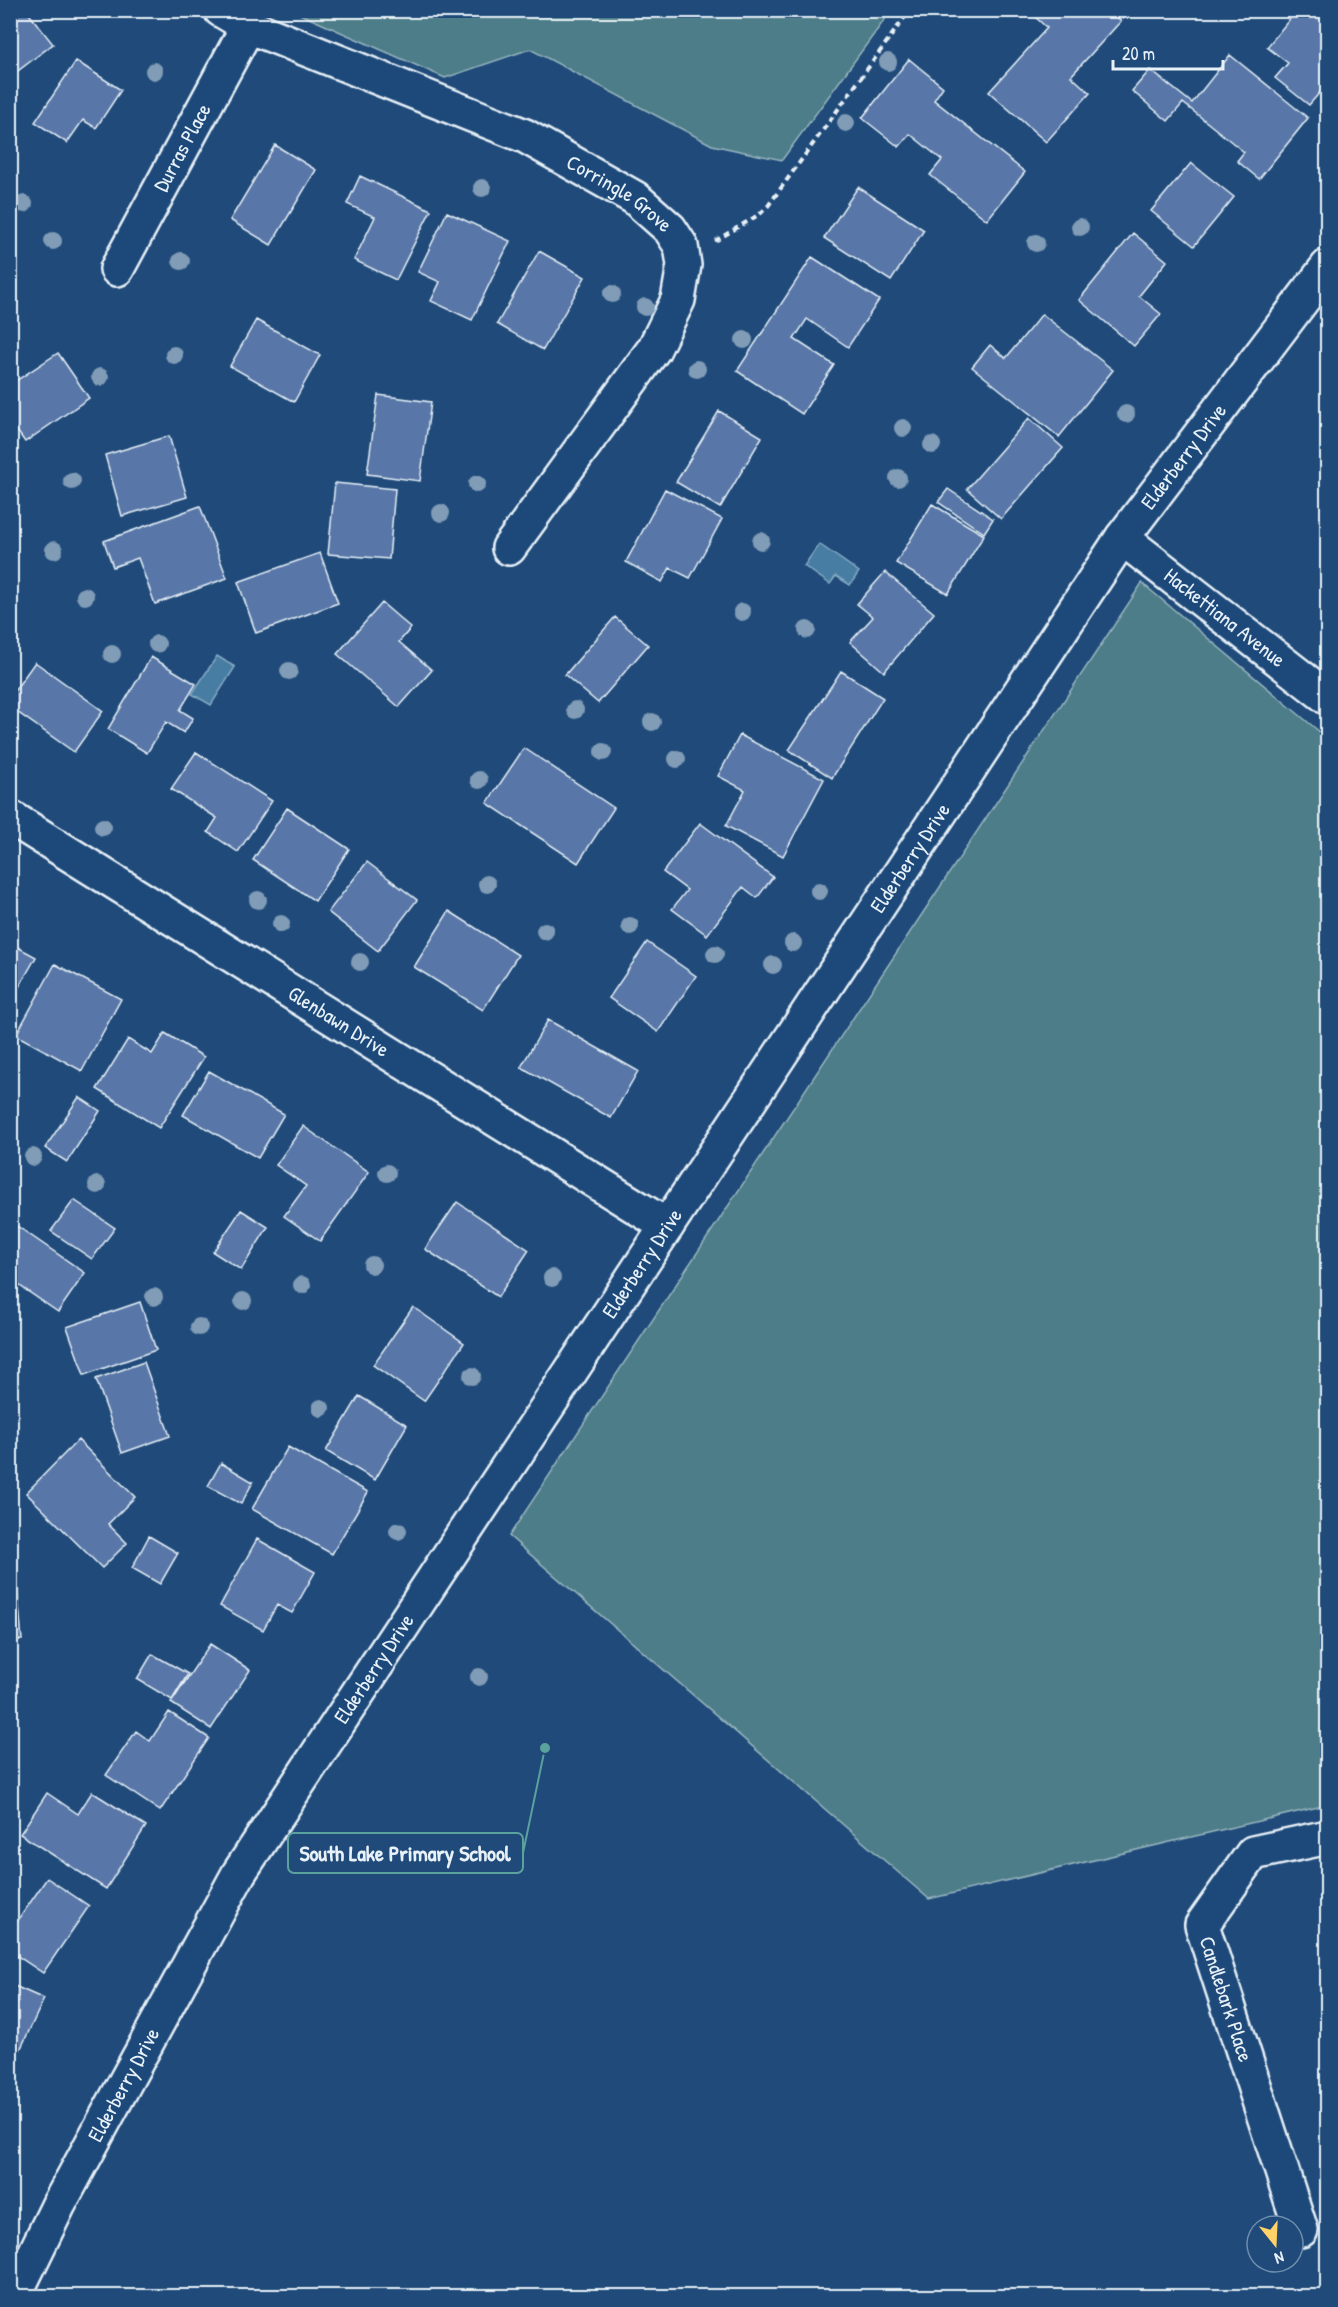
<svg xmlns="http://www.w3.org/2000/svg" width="1338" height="2307" viewBox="0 0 1338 2307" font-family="'Patrick Hand',sans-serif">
<rect width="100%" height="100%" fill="#1f4a7a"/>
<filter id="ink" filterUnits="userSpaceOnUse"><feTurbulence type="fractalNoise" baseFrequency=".0167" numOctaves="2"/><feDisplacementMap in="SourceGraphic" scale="12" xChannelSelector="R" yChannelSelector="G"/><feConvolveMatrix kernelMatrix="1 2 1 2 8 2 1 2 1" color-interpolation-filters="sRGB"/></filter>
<g filter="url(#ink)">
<path fill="#4d7d88" stroke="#9ab7c0" stroke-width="1.5" d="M293 11 891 10V11L782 160 712 145 530 49 445 78Z
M1142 583 1327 738V1805L929 1899 509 1536Z"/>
<path fill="#467da2" stroke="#87abc4" stroke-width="1.5" d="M819 544 859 572 850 585 836 576 830 584 804 566Z
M217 656 235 667 211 705 192 694Z"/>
<path fill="#5877a8" stroke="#e8f1f8" stroke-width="1.5" d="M10 10H26L53 44 10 77Z
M1033 10H1110L1121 21 1071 76 1090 93 1046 142 989 92 1047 28 1031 13Z
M1297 10H1325L1328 13V83L1309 105 1275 78 1288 63 1267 47Z
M1230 55 1308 118 1259 179 1237 161 1244 152 1183 103 1168 121 1132 91 1150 70 1192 103Z
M909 59 943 87 934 100 1025 172 987 220 930 175 942 160 910 134 899 147 862 118Z
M76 61 121 90 96 128 83 120 67 143 35 122Z
M275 145 316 170 271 245 230 220Z
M1191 163 1234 197 1194 246 1151 211Z
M360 176 431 210 396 280 354 260 375 217 347 204Z
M858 187 924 230 891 281 824 238Z
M447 212 510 241 472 320 431 301 440 282 418 272Z
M1133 233 1167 261 1139 296 1161 314 1134 346 1079 300Z
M539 251 585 277 543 350 497 324Z
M812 257 879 300 848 347 807 319 794 339 834 365 802 414 737 371Z
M1042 314 1113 370 1059 437 972 367 990 345 1006 358Z
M256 320 320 355 294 402 230 366Z
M58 353 89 398 25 442 10 421V385Z
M378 395 431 402 420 481 367 474Z
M719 411 762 437 720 508 676 482Z
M1029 418 1063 448 1001 519 967 489Z
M169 436 187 497 122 516 105 455Z
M335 483 395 489 389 559 328 554Z
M665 489 722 519 690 578 670 568 662 582 626 562Z
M948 489 993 519 984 533 938 502Z
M932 504 984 535 948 594 896 563Z
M200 506 227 578 155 604 138 558 113 567 104 541Z
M320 553 338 603 256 633 238 582Z
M885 572 934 613 884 672 850 642 873 617 857 604Z
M382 603 411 628 399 642 432 670 399 707 337 654Z
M615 617 648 645 598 703 565 675Z
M151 657 196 684 180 710 193 718 184 733 166 722 147 753 108 729Z
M35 662 103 711 74 752 10 707V697Z
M841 671 883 698 832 778 789 750Z
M740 735 824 779 783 856 726 826 745 790 718 776Z
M524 748 614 808 578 863 487 803Z
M196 752 272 801 238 852 208 832 217 818 171 789Z
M287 808 349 849 315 901 253 860Z
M700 823 773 877 757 898 743 887 707 935 672 909 687 890 663 872Z
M367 862 417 900 378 951 328 912Z
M449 911 518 955 483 1010 414 967Z
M647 942 696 976 658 1032 609 998Z
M10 943 36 957 10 1003Z
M55 964 121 999 82 1071 16 1035Z
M548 1020 638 1071 611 1118 521 1067Z
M165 1033 204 1057 159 1128 97 1089 128 1039 152 1054Z
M209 1071 284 1114 258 1158 183 1115Z
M79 1097 100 1111 67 1162 45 1148Z
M303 1126 369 1172 320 1241 284 1216 306 1186 276 1165Z
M74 1200 115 1228 92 1259 51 1231Z
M457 1202 529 1250 498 1297 425 1249Z
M241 1210 268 1227 241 1270 213 1252Z
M17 1226 85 1273 58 1312 10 1279V1236Z
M140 1302 156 1350 84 1375 67 1327Z
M413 1307 464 1343 424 1401 373 1365Z
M144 1362 170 1436 122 1453 96 1379Z
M359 1396 407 1425 375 1480 326 1451Z
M78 1440 135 1497 108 1524 127 1543 102 1568 26 1493Z
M288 1447 368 1492 332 1554 252 1509Z
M221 1463 253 1482 241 1504 208 1486Z
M149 1536 178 1553 160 1584 132 1568Z
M257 1539 315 1572 292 1613 277 1605 263 1630 220 1606Z
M10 1559H15L22 1640 10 1641Z
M210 1644 250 1670 211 1729 171 1703Z
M152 1654 188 1674 172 1700 137 1679Z
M169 1712 209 1738 160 1811 106 1775 136 1731 150 1741Z
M92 1792 146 1826 106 1889 20 1834 47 1793 78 1814Z
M47 1878 89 1906 43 1973 10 1951V1932Z
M10 1984 44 1999 13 2065 10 2064Z"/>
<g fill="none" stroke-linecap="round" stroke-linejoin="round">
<defs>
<g id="minor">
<path id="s1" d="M221 10 248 26 525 136 635 198 670 229 681 246 684 265 678 300 654 349 509 548"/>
<path id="s2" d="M117 269 248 26"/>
<path id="s3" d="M1122 538 1328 698"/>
<path id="s4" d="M10 817 667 1226"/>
<path d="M1301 2230 1202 1925 1253 1853 1328 1837"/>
</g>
<g id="tertiary">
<path id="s5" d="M14 2296 59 2204 239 1873 1122 538 1328 266"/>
</g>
</defs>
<use href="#minor" stroke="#e8f1f8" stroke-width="38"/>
<use href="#tertiary" stroke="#e8f1f8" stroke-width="38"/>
<path stroke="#e8f1f8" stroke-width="4" stroke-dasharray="6 4.5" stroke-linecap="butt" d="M715 241 760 214 768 206 910 10"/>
<use href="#minor" stroke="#1f4a7a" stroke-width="33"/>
<use href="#tertiary" stroke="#1f4a7a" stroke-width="33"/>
</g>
<g fill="#819cb6">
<circle cx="888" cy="62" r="9"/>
<circle cx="154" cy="71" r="9"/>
<circle cx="846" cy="123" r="9"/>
<circle cx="482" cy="188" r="9"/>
<circle cx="24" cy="204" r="9"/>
<circle cx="1080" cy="227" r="9"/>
<circle cx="53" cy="241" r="9"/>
<circle cx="1036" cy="243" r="9"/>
<circle cx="181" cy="261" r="9"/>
<circle cx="612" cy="294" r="9"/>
<circle cx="645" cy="307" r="9"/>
<circle cx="744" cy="340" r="9"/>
<circle cx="174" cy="355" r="9"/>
<circle cx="697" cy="369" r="9"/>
<circle cx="100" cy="377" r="9"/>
<circle cx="1126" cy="414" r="9"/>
<circle cx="903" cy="428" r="9"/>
<circle cx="932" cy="445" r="9"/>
<circle cx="898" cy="478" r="9"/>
<circle cx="72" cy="481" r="9"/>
<circle cx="477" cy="484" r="9"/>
<circle cx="441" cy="513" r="9"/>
<circle cx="761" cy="541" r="9"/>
<circle cx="54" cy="550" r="9"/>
<circle cx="85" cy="596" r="9"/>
<circle cx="742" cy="612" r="9"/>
<circle cx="807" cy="630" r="9"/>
<circle cx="157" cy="644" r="9"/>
<circle cx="112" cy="654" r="9"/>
<circle cx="289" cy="671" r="9"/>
<circle cx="575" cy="710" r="9"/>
<circle cx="652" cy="722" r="9"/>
<circle cx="603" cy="752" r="9"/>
<circle cx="677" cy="759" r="9"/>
<circle cx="479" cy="780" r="9"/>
<circle cx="103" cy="827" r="9"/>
<circle cx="487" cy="884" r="9"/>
<circle cx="819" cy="891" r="9"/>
<circle cx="258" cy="900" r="9"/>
<circle cx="281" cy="924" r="9"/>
<circle cx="630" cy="926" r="9"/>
<circle cx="545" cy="931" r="9"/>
<circle cx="793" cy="943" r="9"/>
<circle cx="715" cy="954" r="9"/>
<circle cx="360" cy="962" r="9"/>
<circle cx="773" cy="965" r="9"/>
<circle cx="33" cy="1157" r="9"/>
<circle cx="387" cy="1173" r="9"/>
<circle cx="97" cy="1185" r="9"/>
<circle cx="372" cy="1265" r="9"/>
<circle cx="552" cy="1278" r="9"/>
<circle cx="302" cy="1285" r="9"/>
<circle cx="154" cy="1297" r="9"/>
<circle cx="243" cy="1301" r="9"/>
<circle cx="199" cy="1327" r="9"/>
<circle cx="472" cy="1376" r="9"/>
<circle cx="321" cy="1408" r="9"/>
<circle cx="398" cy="1531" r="9"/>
<circle cx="479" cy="1677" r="9"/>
<circle cx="388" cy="1842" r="9"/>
</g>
</g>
<g text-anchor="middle" stroke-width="6" stroke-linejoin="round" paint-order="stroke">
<g font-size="21" fill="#e8f1f8" stroke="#1f4a7a">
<text dy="7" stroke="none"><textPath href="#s2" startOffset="138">Durras Place</textPath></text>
<text dy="7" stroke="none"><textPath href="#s1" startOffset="440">Corringle Grove</textPath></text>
<text dy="7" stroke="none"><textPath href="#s5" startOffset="2182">Elderberry Drive</textPath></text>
<text dy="7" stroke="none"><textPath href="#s3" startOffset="130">Hackettiana Avenue</textPath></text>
<text dy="7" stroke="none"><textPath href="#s5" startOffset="1696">Elderberry Drive</textPath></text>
<text dy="7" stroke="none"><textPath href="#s4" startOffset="387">Glenbawn Drive</textPath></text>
<text dy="7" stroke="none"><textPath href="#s5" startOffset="1210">Elderberry Drive</textPath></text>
<text dy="7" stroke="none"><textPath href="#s5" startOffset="724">Elderberry Drive</textPath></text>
<text transform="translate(1226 1999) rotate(72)" y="7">Candlebark Place</text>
<text dy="7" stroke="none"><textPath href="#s5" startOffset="238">Elderberry Drive</textPath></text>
</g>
</g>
<path fill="none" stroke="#5ba19e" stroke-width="2" d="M545 1748L523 1853"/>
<circle fill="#5ba19e" stroke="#1f4a7a" stroke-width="2" cx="545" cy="1748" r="6"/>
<rect fill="#1f4a7a" stroke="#5ba19e" stroke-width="2" x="288" y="1833" width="235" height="40" rx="6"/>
<g font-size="22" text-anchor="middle" font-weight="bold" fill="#e8f1f8">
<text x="405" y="1861">South Lake Primary School</text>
</g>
<rect width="1338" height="2307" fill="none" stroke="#1f4a7a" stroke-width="36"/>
<rect x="18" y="18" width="1302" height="2271" fill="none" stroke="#e8f1f8" stroke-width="2" filter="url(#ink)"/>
<g transform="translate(1275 2244) rotate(162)"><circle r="28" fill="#1f4a7a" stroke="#6f8dac" stroke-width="1.5"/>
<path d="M0-4.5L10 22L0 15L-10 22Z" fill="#ffd166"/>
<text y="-9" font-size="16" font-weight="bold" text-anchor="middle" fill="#e8f1f8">N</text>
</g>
<path d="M1113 60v9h110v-9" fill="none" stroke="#e8f1f8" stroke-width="3"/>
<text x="1122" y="60" font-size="18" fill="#e8f1f8" stroke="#1f4a7a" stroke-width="4.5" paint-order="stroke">20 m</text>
</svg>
